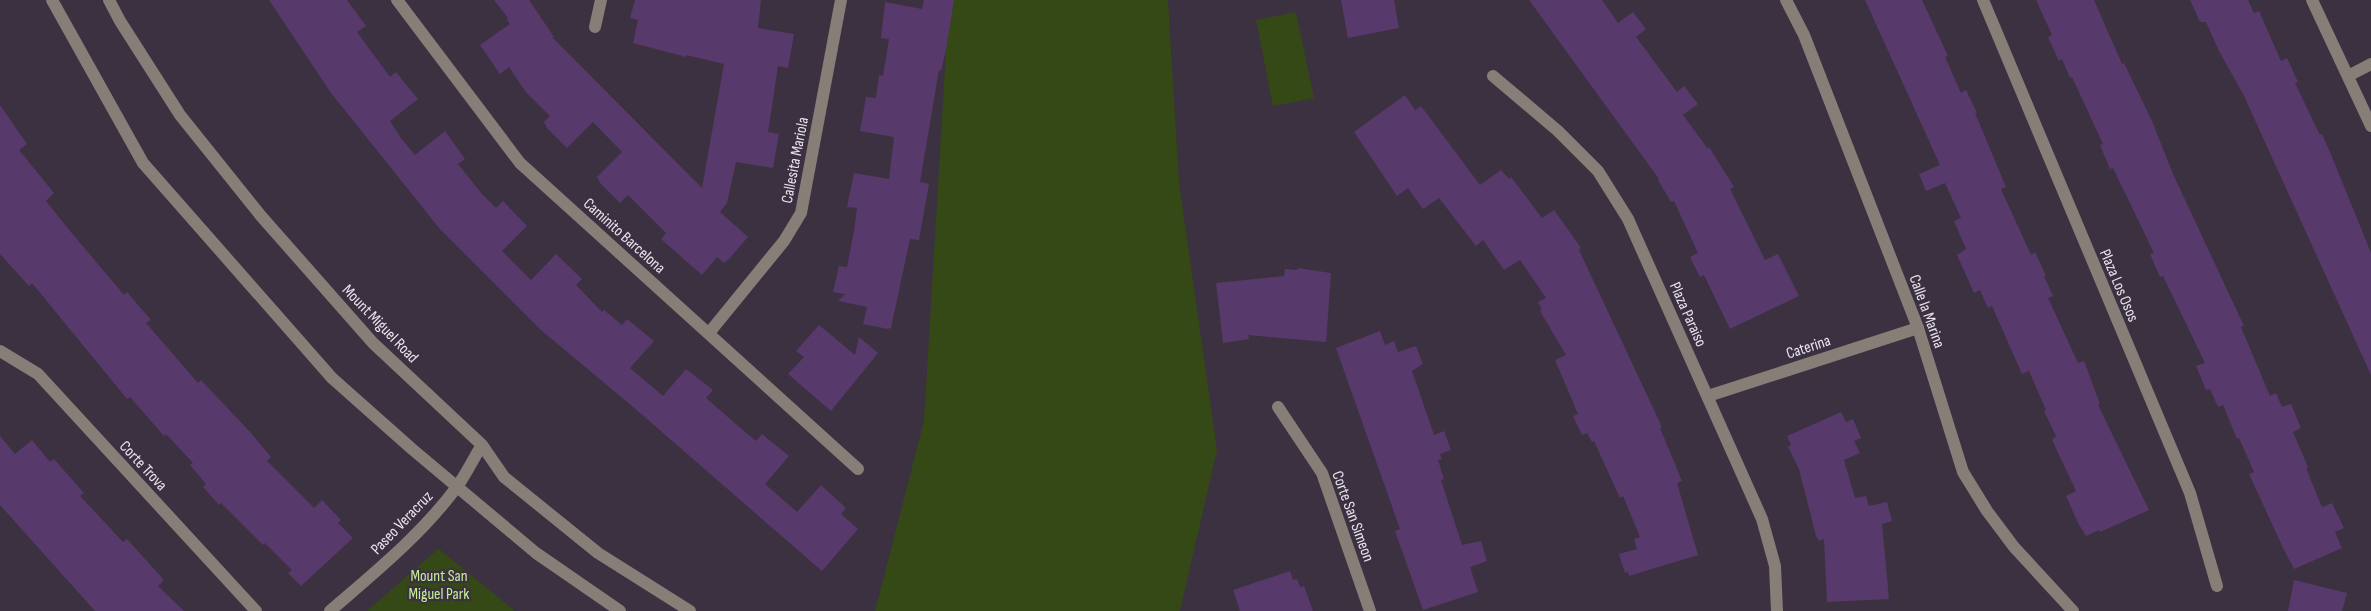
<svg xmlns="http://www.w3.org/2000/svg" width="2371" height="611" viewBox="0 0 2371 611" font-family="'Sofia Sans Condensed',sans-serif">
<rect width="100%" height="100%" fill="#3b3141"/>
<path fill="#344915" d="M949 0H1168L1179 183 1217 450 1180 611H875L924 421Z
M1296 12 1314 98 1273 106 1256 20Z
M439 548V549L515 611H367Z"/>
<path fill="#58396b" d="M269 0H347L366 26 357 32 390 77 396 72 418 99 390 121 401 138 415 155 445 131 465 159 458 164 482 194 496 208 503 201 527 226 502 251 531 280 556 254 582 279 576 285 602 312 604 310 622 325 627 319 654 341 630 368 663 396 686 369 713 390 706 398 737 425 756 441 762 434 789 456 765 484 797 512 821 485 846 508 841 514 858 529 822 571 632 406 541 330 439 228 331 93Z
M494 0H529L554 37H552L702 188 724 64 686 55V57L633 43 638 20 630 18 635 0H761L758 28 794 34 788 68 778 66 772 106 768 132 779 134 773 168 736 162 727 203 720 212 748 237 729 259 724 263 717 257 702 275 661 239 666 233 628 195 620 203 601 184 597 177 622 152 593 122 567 148 547 128 544 122 550 116 525 91 509 67 500 74 480 45 510 24 507 20 508 18Z
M924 0H954L946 50 941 71 939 70 920 182 929 184 919 240 910 239 891 328 888 329 863 324 867 307 838 301 845 294 833 292 839 266 847 267 854 231 857 208 847 207 854 173 889 179 894 137 860 131 866 97 876 98 879 75 883 76 889 39 881 38 885 2 922 9Z
M1341 0H1394L1399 28 1348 38Z
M1529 0H1602L1618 23 1633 12 1646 29 1636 37 1677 92 1684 86 1698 104 1683 115 1708 149 1709 147 1734 187 1730 189 1765 260 1778 254 1799 296 1730 329 1704 275 1700 277 1690 257 1698 253 1674 201 1671 202 1658 180 1659 179Z
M1865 0H1922L1948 56 1945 57 1961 93 1966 90 1977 113H1975L2006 187 2001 189 2031 255 2035 252 2046 276H2044L2053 296 2048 298 2078 363 2084 361 2100 404 2098 405 2149 510 2100 532 2099 530 2086 536 2078 523 2066 496 2076 491 2052 440 2056 436 2044 411 2046 410 2029 371 2022 374 1992 306 1988 308 1980 290 1974 293 1957 255 1966 249 1954 221 1961 218 1945 183 1926 191 1919 174 1940 165Z
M2036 0H2094L2122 64 2124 63 2152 121 2173 174 2244 326 2241 327 2270 396 2276 393 2282 407 2291 404 2301 428 2293 432 2308 467 2306 468 2321 505 2323 507 2332 503 2344 528 2335 532 2342 548 2294 569 2284 550 2249 474 2254 472 2239 438 2237 439 2223 405 2218 407 2210 389 2206 390 2196 366 2205 363 2163 276 2160 277 2150 254 2154 253 2113 168 2110 169 2100 145 2103 144 2072 77 2070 78 2062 59 2059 61 2048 37 2052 35Z
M2190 0H2248L2254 13 2259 11 2281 61 2287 58 2298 82 2295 83 2317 129 2320 135 2322 134 2330 152 2371 253V375L2244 96 2219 51 2206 22H2200Z
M1405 95 1415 110 1421 106 1480 185 1501 170 1509 179 1511 177 1542 218 1554 210 1581 248 1579 250 1662 427 1660 428 1682 481 1677 483 1698 555 1629 576 1628 572 1625 573 1619 554 1637 549 1634 539 1640 537 1623 496 1620 498 1594 441 1592 442 1587 433 1582 435 1573 416 1578 414 1555 360 1566 355 1540 311 1542 310 1538 302 1546 298 1520 260 1504 270 1483 240 1476 246 1439 198 1423 209 1408 188 1397 196 1354 132Z
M0 105 27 144 19 150 54 193 46 201 70 231 124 295 127 292 151 320 146 323 198 383 201 380 251 433 271 457 267 461 314 508 322 500 341 520 338 523 353 538 301 586 288 573 292 570 265 543 263 545 221 503 219 505 203 487 206 484 190 465 193 463 166 434 164 436 130 397 127 399 32 283 29 286 0 254Z
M1298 268 1331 273 1326 342 1248 335 1249 339 1223 343 1216 283 1284 276 1285 269 1297 270Z
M819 325 855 355 859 337 878 353 831 411 788 374 804 357 796 351Z
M1380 331 1385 345 1394 341 1398 352 1416 346 1423 364 1412 371 1434 435 1444 431 1451 450 1440 454 1442 459 1438 460 1444 479 1441 480 1462 545 1481 541 1487 561 1470 567 1478 592 1423 610 1395 531 1400 529 1336 348Z
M1841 412 1846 422 1853 419 1861 438 1854 441 1860 453 1844 460 1855 498 1866 496 1869 506 1887 502 1892 521 1882 524 1889 599 1827 602 1824 539 1819 541 1816 536 1799 469 1788 447 1791 445 1787 436Z
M0 436 15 454 32 440 50 462 54 459 84 493 80 496 123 542 127 539 164 580 158 586 184 611H95L0 505Z
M1290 571 1293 580 1297 579 1300 587 1304 586 1313 611H1240L1233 590Z
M2294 580 2347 593 2342 611H2288Z"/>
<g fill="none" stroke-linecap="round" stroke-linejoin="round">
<path stroke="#867e77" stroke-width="12" d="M397 0 520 163 858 469
M1983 0 2190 493 2217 586
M2312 0 2371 126
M595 27 601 0
M1493 76 1558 131 1598 171 1628 219 1762 519 1775 566 1777 611
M2348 76 2371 64
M709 333 784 241 801 213 841 0
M0 351 38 374 256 611
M1708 396 1918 328
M1278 407 1322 473 1370 611"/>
<path stroke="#867e77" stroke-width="12" d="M52 0 143 163 332 378 412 449 536 553 620 611
M109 0 120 21 180 115 261 216 373 343 482 445 504 477 598 553 690 611
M1786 0 1804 35 1918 328 1963 472 1987 511 2014 547 2073 611
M330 611C374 573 421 535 456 488 466 475 473 459 482 445"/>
</g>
<g text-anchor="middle" stroke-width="4.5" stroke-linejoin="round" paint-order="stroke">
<g font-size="16" fill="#eae4ef" stroke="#3b3141">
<text transform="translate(794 160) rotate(-79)" y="6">Callesita Mariola</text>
<text transform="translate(625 235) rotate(42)" y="6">Caminito Barcelona</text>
<text transform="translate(2120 285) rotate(67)" y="6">Plaza Los Osos</text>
<text transform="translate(1928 311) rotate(70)" y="6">Calle la Marina</text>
<text transform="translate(1689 314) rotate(66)" y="6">Plaza Paraiso</text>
<text transform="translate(381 323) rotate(46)" y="6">Mount Miguel Road</text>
<text transform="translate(1808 346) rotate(-18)" y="6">Caterina</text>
<text transform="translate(144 465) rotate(47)" y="6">Corte Trova</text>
<text transform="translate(1354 516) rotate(70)" y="6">Corte San Simeon</text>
<text transform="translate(401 522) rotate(-46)" y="6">Paseo Veracruz</text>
</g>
<g font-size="16" fill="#c6ee99" stroke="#3b3141">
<text x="439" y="581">Mount San<tspan x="439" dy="18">Miguel Park</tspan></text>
</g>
</g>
</svg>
